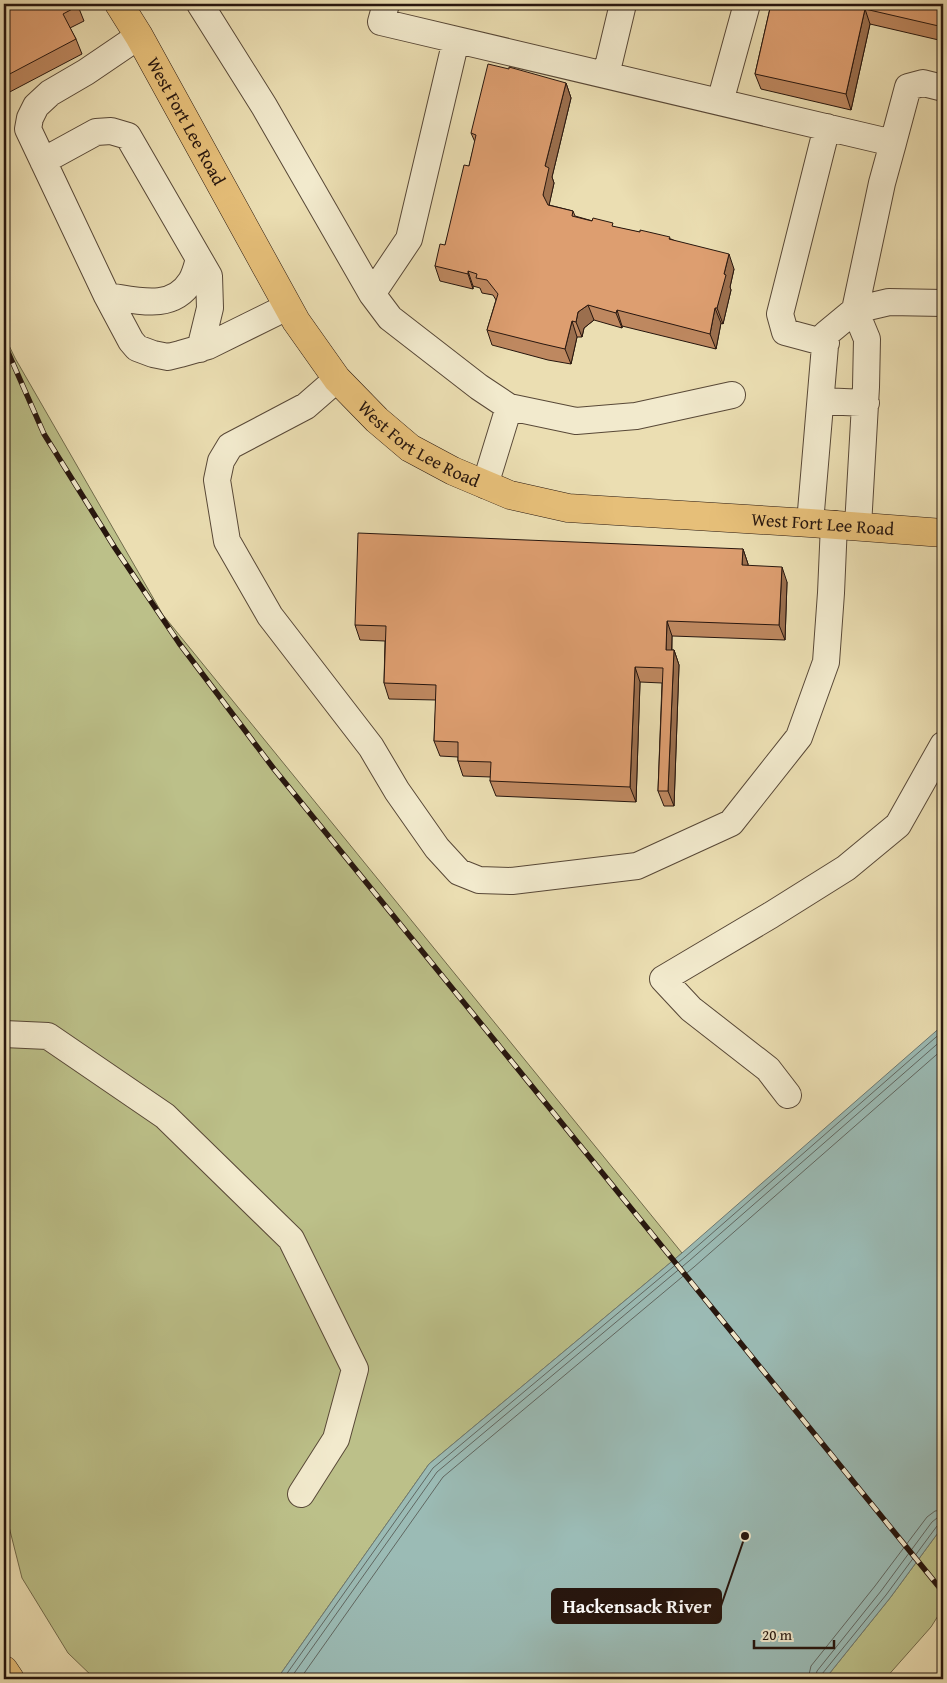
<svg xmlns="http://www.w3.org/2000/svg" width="947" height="1683" viewBox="0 0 947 1683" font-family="'Gentium Book Plus',serif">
<rect width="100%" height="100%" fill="#ebdeb2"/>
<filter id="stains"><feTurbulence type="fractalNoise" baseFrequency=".004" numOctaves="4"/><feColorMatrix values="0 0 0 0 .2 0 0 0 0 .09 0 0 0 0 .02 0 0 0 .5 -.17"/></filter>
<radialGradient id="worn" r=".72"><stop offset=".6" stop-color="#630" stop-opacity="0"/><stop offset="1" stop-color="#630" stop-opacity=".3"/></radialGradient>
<path fill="#bcc089" stroke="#726b4c" d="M4 335 15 358 163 615 682 1253 429 1464 277 1679H95L68 1653 22 1578 4 1507Z
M943 1526V1608L931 1627 885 1679H825L890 1598Z"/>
<path fill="#9bbbb5" stroke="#6d7972" d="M943 1025V1526L890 1598 825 1679H277L429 1464 682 1253Z"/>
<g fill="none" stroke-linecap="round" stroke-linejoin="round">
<path stroke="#616862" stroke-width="1" d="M283 1679 433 1468 685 1257 943 1031
M290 1679 437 1472 689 1261 943 1039
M300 1679 443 1477 694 1267 943 1049
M808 1679 811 1666 875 1586 927 1517 935 1511 943 1510
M815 1679 817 1671 881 1591 932 1522 937 1518 943 1517
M821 1679 822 1674 886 1595 937 1526 943 1524"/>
<defs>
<path id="minor" d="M200 4 264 106 372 294 390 318 479 387 509 407 485 485
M386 4 381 22 893 143 882 183 855 310 867 339 866 387 858 526
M139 36 86 72 50 93 36 106 30 118 28 129 107 296 131 341 137 348 153 354 168 357 180 354 208 346 287 307
M606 75 623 4
M720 102 747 4
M893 143 908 87 923 83 943 88
M43 161 96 132 111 131 128 136 209 276 210 308 200 349
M372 294 409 239 456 40
M107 296C136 300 172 312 191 281 195 275 197 266 199 259
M826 343 785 332 780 314 827 127
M337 379 306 406 230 446 221 461 217 480 227 541 270 616 371 747 397 791 437 848 459 872 479 880 512 881 637 866 731 823 799 737 826 662 831 593 834 524
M821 401 866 403
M509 407 576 421 636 416 732 395
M810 523 826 334 855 310 889 302 943 303
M4 1034 48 1036 165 1116 291 1239 355 1369 336 1439 301 1494
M788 1095 768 1069 691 1009 663 979 771 915 846 868 898 825 943 745"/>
<g id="major">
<path id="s1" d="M119 4 139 36 296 321 337 379 377 420 410 448 453 471 510 495 568 508 810 523 943 533"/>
<path d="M4 1670 10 1679"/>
</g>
</defs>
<use href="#minor" stroke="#584837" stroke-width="28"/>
<use href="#major" stroke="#27160e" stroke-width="29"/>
<use href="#minor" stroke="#f2eacd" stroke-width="26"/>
<use href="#major" stroke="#e6bf79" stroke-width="28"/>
<defs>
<path id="rail" d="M4 343 44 434 115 548 179 643 274 769 943 1592"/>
</defs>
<use href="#rail" stroke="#27160e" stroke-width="5.5"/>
<use href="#rail" stroke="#f2eacd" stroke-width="4" stroke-dasharray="11" stroke-linecap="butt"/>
</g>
<path fill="#be8860" stroke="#27160e" d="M4 4 78 6 84 21 70 28 76 39 82 54 4 95Z
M771 4H943V41L870 24 851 110 761 89 755 74Z
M566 83 571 98 552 177 554 183 549 205 573 211 575 216 614 227 671 239 734 269 730 287 731 290 723 324 721 323 716 349 622 326V328L594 320 584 328 582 337H577L571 364 548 360 492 345 487 330 496 300 493 295 482 293 480 288 473 286V289L440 281 435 266 445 245 469 166 475 142 471 133Z
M743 549 748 564V566L787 582 785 640 672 636V650H674L679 665 674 806H664L658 791 662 683 640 682 636 802 496 796 490 781 491 777 463 776 458 761V757L440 756 434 741 436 700 389 699 384 683 385 641 360 640 355 625Z"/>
<path fill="#9b6f4e" stroke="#27160e" d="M865 9 870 24 851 110 846 94Z
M566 83 571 98 552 177 554 183 548 210 543 195 545 166Z
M729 254 734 269 730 287 731 290 723 324 717 308 724 274Z
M468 271 473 286V289L468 274Z
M588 305 594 320 584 328 582 337 576 322 578 312Z
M715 308 721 323 716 349 710 334Z
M617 310 622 326V328L616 313Z
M572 321 577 337 571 364 565 349Z
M743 549 748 564 747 581 742 565Z
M782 567 787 582 785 640 779 625Z
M667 621 672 636 671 665 666 650Z
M674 650 679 665 674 806 668 791Z
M635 667 640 682 636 802 630 787Z"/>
<path fill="#dd9e70" stroke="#27160e" d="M4 4H77L78 6 63 14 76 39 4 77Z
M771 4H943V27L865 9 846 94 755 74Z
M488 64 509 69V67L566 83 545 166 549 168 543 195 548 205 573 211 572 216 592 221 593 218 613 223 612 226 640 232V230L670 237 669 239 729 254 724 274 726 275 717 308H715L710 334 617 310 616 313 588 305 578 312 576 322 572 321 565 349 543 344 487 330 498 294 487 280 476 278 477 274 468 271V274L435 266 440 244 445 245 464 165 469 166 476 135 471 133Z
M358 533 743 549 742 565 782 567 779 625 667 621 666 650H674L668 791H658L663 668 635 667 630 787 490 781 491 762 458 761V742L434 741 436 685 384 683 386 626 355 625Z"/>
<g text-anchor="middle" stroke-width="4" stroke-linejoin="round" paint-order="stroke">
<g font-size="18" fill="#27160e" stroke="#f2eacd">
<text dy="6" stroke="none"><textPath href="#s1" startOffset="135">West Fort Lee Road</textPath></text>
<text dy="6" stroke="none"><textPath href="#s1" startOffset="540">West Fort Lee Road</textPath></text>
<text dy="6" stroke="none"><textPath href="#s1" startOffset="960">West Fort Lee Road</textPath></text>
</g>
</g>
<path fill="none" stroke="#27160e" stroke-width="2" d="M745 1536L721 1606"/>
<circle fill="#27160e" stroke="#f2eacd" stroke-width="2" cx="745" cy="1536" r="5"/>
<rect fill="#27160e" stroke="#27160e" stroke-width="2" x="552" y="1589" width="169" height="34" rx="5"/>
<g font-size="19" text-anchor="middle" font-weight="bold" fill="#fff">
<text x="637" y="1613">Hackensack River</text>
</g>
<rect width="947" height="1683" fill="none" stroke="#ebdeb2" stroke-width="20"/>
<rect x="5" y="5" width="937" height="1673" fill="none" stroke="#27160e" stroke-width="2.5"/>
<rect x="10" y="10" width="927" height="1663" fill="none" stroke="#27160e"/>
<path d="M754 1640v8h80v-8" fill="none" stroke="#27160e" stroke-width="2.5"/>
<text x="762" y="1640" font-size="15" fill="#27160e" stroke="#f2eacd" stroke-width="4" paint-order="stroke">20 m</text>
<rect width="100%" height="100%" filter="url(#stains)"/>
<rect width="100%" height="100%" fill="url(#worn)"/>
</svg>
